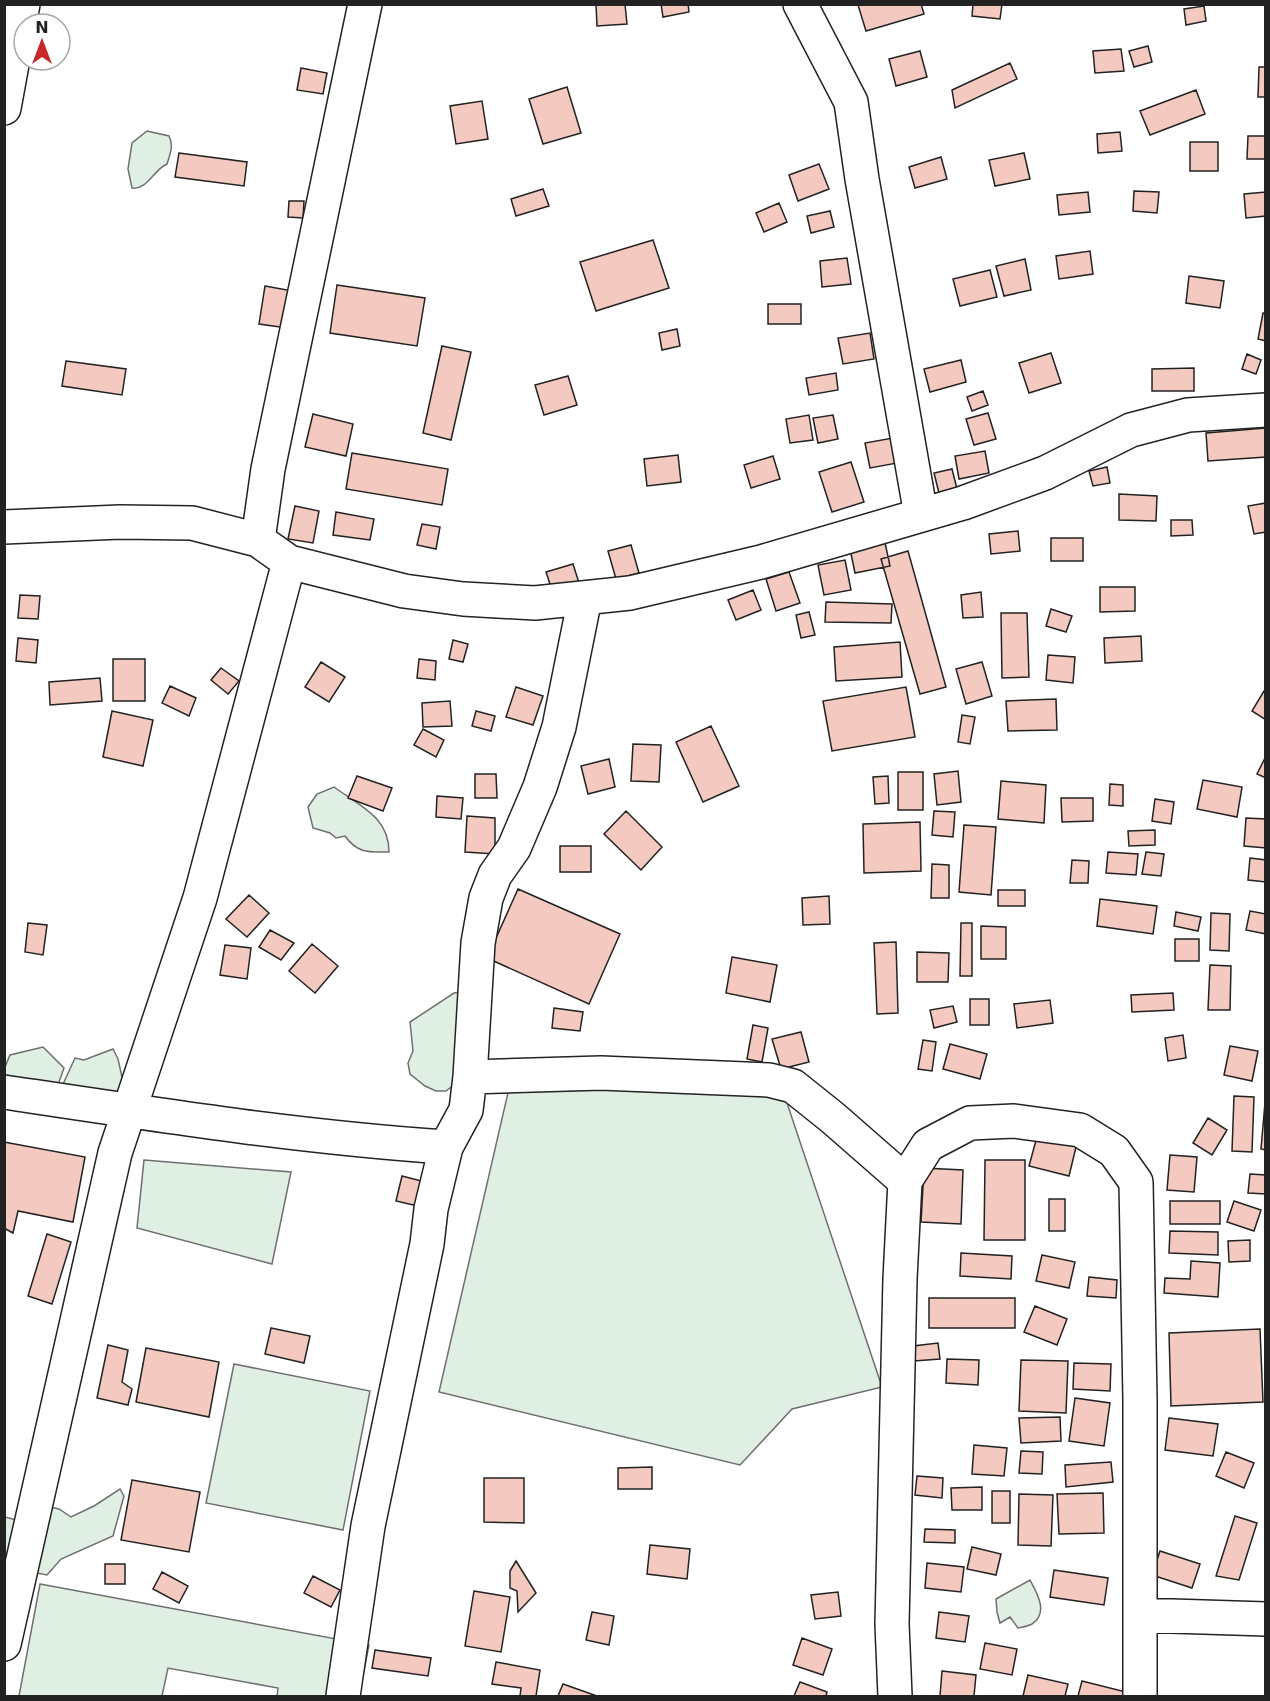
<svg xmlns="http://www.w3.org/2000/svg" width="1270" height="1701" viewBox="0 0 1270 1701" font-family="'DejaVu Sans',sans-serif">
<rect width="100%" height="100%" fill="#fff"/>
<path fill="#e0efe3" stroke="#6f6f6f" stroke-width="1.5" d="M147 131 169 136C174 146 170 154 167 164 153 170 148 190 132 188L128 169 132 143Z
M334 787C360 806 389 817 389 852 369 852 358 854 345 836L336 838 330 833 313 828 308 807 317 794Z
M467 991 455 1084 446 1091H436L425 1086 410 1074 408 1063 413 1051 410 1022 454 993Z
M43 1047 64 1068 58 1085 5 1104V1067L10 1055Z
M113 1049 118 1059 124 1086 119 1097 55 1112 64 1082 75 1058 84 1060Z
M510 1084 782 1088 882 1387 792 1409 740 1465 439 1392Z
M144 1160 291 1172 272 1264 137 1228Z
M234 1364 370 1391 343 1530 206 1503Z
M120 1489 124 1496 113 1536 61 1559 47 1575 16 1569 5 1608V1517L20 1521 50 1507 59 1509 71 1517 94 1506Z
M1030 1580C1037 1593 1049 1613 1032 1624 1029 1626 1022 1627 1018 1628L1010 1617 1000 1623 997 1612 996 1599Z
M40 1584 369 1645 359 1696H277L278 1688 168 1668 162 1696H19Z"/>
<path fill="#f3c9c0" stroke="#222" stroke-width="1.5" d="M596 4H625L627 24 597 26Z
M661 4H688L689 12 663 17Z
M921 4 924 14 866 31 858 5Z
M973 4H1002L1000 19 972 16Z
M1204 6 1206 21 1186 25 1184 9Z
M1148 46 1152 62 1134 67 1129 51Z
M1121 49 1124 71 1095 73 1093 51Z
M920 51 927 77 896 86 889 59Z
M1010 63 1017 79 955 108 952 90Z
M1259 67H1266V97H1258Z
M301 68 327 73 323 94 297 90Z
M567 87 581 133 543 144 529 99Z
M1196 90 1205 114 1150 135 1140 111Z
M482 101 488 139 456 144 450 106Z
M1120 132 1122 151 1098 153 1097 134Z
M1248 136H1266V159H1247Z
M1190 142H1218V171H1190Z
M179 153 247 162 244 186 175 177Z
M1024 153 1030 179 995 186 989 160Z
M941 157 947 179 915 188 909 167Z
M819 164 829 189 798 201 789 175Z
M543 189 549 206 516 216 511 199Z
M1134 191 1159 192 1157 213 1133 211Z
M1088 192 1090 212 1059 215 1057 195Z
M1266 192V216L1246 218 1244 194Z
M289 201H304L303 218 288 217Z
M779 203 787 222 764 232 756 213Z
M830 211 834 227 811 233 807 216Z
M653 240 669 288 596 311 580 262Z
M1090 251 1093 274 1059 279 1056 256Z
M847 258 851 284 822 287 820 261Z
M1025 259 1031 290 1004 296 996 266Z
M990 270 997 297 960 306 953 279Z
M1189 276 1224 281 1220 308 1186 303Z
M337 285 425 298 417 346 330 333Z
M265 286 293 291 287 328 259 324Z
M768 304H801V324H768Z
M1263 313H1266V341L1258 339Z
M677 329 680 346 662 350 659 333Z
M870 333 874 359 843 364 838 338Z
M442 346 471 352 451 440 423 433Z
M1051 353 1061 383 1029 393 1019 363Z
M1247 354 1261 360 1256 374 1242 369Z
M961 360 966 382 930 392 924 369Z
M66 361 126 369 122 395 62 386Z
M1194 368V391H1152V369Z
M836 373 838 390 809 395 806 378Z
M568 376 577 405 544 415 535 385Z
M983 391 988 405 972 411 967 397Z
M988 413 996 439 974 445 966 419Z
M313 414 353 424 346 456 305 447Z
M809 415 813 440 790 443 786 419Z
M833 415 838 439 818 443 813 418Z
M1266 428V457L1208 461 1206 433Z
M898 437 903 462 870 468 865 443Z
M985 451 989 473 959 479 955 456Z
M352 453 448 469 442 505 346 489Z
M678 455 681 482 647 486 644 459Z
M773 456 780 479 751 488 744 465Z
M851 462 864 502 832 512 819 472Z
M1107 467 1110 483 1093 486 1089 471Z
M952 469 957 489 939 493 934 473Z
M1119 494 1157 496 1156 521 1119 520Z
M1266 503V532L1254 534 1248 506Z
M295 506 319 511 313 543 288 539Z
M336 512 374 519 370 540 333 535Z
M1171 520H1192L1193 535 1171 536Z
M422 524 440 527 436 549 417 545Z
M1018 531 1020 551 991 554 989 534Z
M884 538 890 566 855 573 849 544Z
M1051 538H1083V561H1051Z
M631 545 639 573 616 579 608 551Z
M908 551 946 687 920 694 881 559Z
M845 560 851 590 824 595 818 565Z
M573 564 580 586 553 593 546 572Z
M789 572 800 603 776 611 766 579Z
M1100 587H1135V611L1100 612Z
M753 590 761 610 736 620 728 600Z
M981 592 983 617 963 618 961 595Z
M20 595 40 596 38 619 18 618Z
M826 602 892 604 891 623 825 622Z
M1051 609 1072 616 1066 632 1046 626Z
M809 612 815 635 801 638 796 615Z
M1001 613H1027L1029 677 1002 678Z
M1141 636 1142 661 1105 663 1104 638Z
M18 638 38 640 36 663 16 661Z
M453 640 468 644 463 662 449 659Z
M900 642 902 677 836 681 834 647Z
M1048 655 1075 657 1073 683 1046 680Z
M113 659H145V701H113Z
M419 659 436 661 435 680 417 678Z
M321 662 345 677 329 702 305 687Z
M982 662 992 696 966 704 956 669Z
M221 668 239 681 228 694 211 680Z
M100 678 102 701 50 705 49 682Z
M170 686 196 698 189 716 162 703Z
M516 687 543 696 533 725 506 717Z
M906 687 915 737 832 751 823 701Z
M1264 691 1266 692V720L1252 711Z
M1056 699 1057 730 1008 731 1006 701Z
M450 701 452 726 423 727 422 703Z
M112 711 153 720 143 766 103 757Z
M476 711 495 716 491 731 472 726Z
M962 715 975 717 970 744 958 742Z
M711 726 739 786 703 802 676 742Z
M423 729 444 740 436 757 414 745Z
M633 744 661 745 659 782 631 781Z
M1266 756V778L1257 774Z
M609 759 615 787 588 794 581 766Z
M958 771 961 802 937 805 934 774Z
M898 772H923V810H898Z
M475 774H496L497 798H475Z
M357 776 392 788 383 811 348 798Z
M888 776 889 803 875 804 873 777Z
M1203 780 1242 787 1237 817 1197 809Z
M1001 781 1046 785 1044 823 998 819Z
M1110 784 1123 785V806L1109 805Z
M437 796 463 798 461 819 436 817Z
M1061 798H1093V821L1062 822Z
M1155 799 1174 802 1171 824 1152 821Z
M626 811 662 847 641 870 604 834Z
M934 811 955 812 953 837 932 835Z
M467 816 495 818V854L465 852Z
M1246 818 1266 819V848L1244 846Z
M920 822 921 871 864 873 863 824Z
M964 825 996 827 991 895 959 892Z
M1155 830V845L1129 846 1128 831Z
M560 846H591V872H560Z
M1108 852 1138 854 1136 875 1106 873Z
M1146 852 1164 854 1161 876 1142 874Z
M1250 858 1266 860V882L1248 880Z
M1072 860 1089 861 1088 883H1070Z
M932 864 949 865V898H931Z
M518 889 620 934 589 1004 487 958Z
M998 890H1025V906H998Z
M249 895 269 913 247 937 226 919Z
M829 896 830 924 803 925 802 898Z
M1100 899 1157 906 1153 934 1097 926Z
M1250 911 1266 914V934L1246 930Z
M1176 912 1201 917 1198 931 1174 926Z
M1211 913 1230 914 1229 951 1210 950Z
M28 923 47 925 43 955 25 952Z
M961 923H972V976H960Z
M981 926 1006 927V959H981Z
M270 930 294 943 281 960 259 947Z
M1175 939H1199V961H1175Z
M896 942 898 1013 877 1014 874 943Z
M312 944 338 966 315 993 289 971Z
M225 945 251 948 247 979 220 975Z
M917 952 949 953 948 982H917Z
M732 957 777 965 770 1002 726 993Z
M1210 965 1231 966 1230 1010H1208Z
M1173 993 1174 1010 1132 1012 1131 995Z
M970 999H989V1025H970Z
M1050 1000 1053 1023 1017 1028 1014 1004Z
M953 1006 957 1022 934 1028 930 1010Z
M554 1008 583 1012 580 1031 552 1028Z
M753 1025 768 1028 762 1062 747 1059Z
M801 1032 809 1062 781 1069 772 1039Z
M1183 1035 1186 1058 1168 1061 1165 1038Z
M923 1040 936 1042 932 1071 918 1069Z
M950 1044 987 1054 980 1079 943 1069Z
M1230 1046 1258 1051 1252 1081 1224 1075Z
M1234 1096 1254 1097 1252 1152 1232 1151Z
M1265 1103H1266V1150L1261 1149Z
M1208 1118 1227 1130 1212 1155 1193 1143Z
M1038 1133 1077 1143 1069 1176 1029 1166Z
M4 1142 85 1157 73 1222 18 1211 13 1233 4 1228Z
M1170 1155 1197 1157 1194 1192 1167 1190Z
M985 1160H1025V1240H984Z
M924 1168 963 1170 961 1224 921 1222Z
M1250 1174 1266 1175V1194L1248 1193Z
M402 1176 437 1185 431 1209 396 1201Z
M1049 1199H1065V1231H1049Z
M1170 1201H1220V1224H1170Z
M1234 1201 1261 1210 1254 1231 1227 1222Z
M1170 1231 1218 1232V1255L1169 1253Z
M47 1234 71 1242 52 1304 28 1296Z
M1250 1240V1261L1229 1262 1228 1241Z
M961 1253 1012 1256 1011 1279 960 1276Z
M1042 1255 1075 1262 1069 1288 1036 1281Z
M1191 1261 1220 1263 1218 1297 1164 1293 1165 1278 1190 1279Z
M1089 1277 1117 1280 1116 1298 1087 1296Z
M929 1298H1015V1328H929Z
M1035 1306 1067 1319 1057 1345 1024 1332Z
M271 1328 310 1336 304 1363 265 1354Z
M1260 1329 1263 1402 1171 1406 1169 1333Z
M938 1343 940 1359 914 1361 913 1346Z
M108 1345 128 1350 122 1382 132 1389 128 1405 97 1398Z
M146 1348 219 1362 209 1417 136 1402Z
M947 1359 979 1360 978 1385 946 1383Z
M1021 1360 1068 1361 1066 1413 1019 1411Z
M1074 1363 1111 1364 1110 1391 1073 1389Z
M1075 1398 1110 1403 1104 1446 1069 1441Z
M1060 1417 1061 1441 1021 1443 1019 1418Z
M1169 1418 1218 1424 1213 1456 1165 1450Z
M974 1445 1007 1448 1004 1476 972 1474Z
M1021 1451 1043 1452 1042 1474 1019 1473Z
M1226 1452 1254 1463 1244 1488 1216 1476Z
M1111 1462 1113 1482 1066 1487 1065 1465Z
M652 1467V1489H618V1468Z
M917 1476 943 1478 942 1498 915 1495Z
M484 1478H524V1523L484 1522Z
M132 1480 200 1492 189 1552 121 1540Z
M982 1487V1510H952L951 1488Z
M992 1491H1010V1523H992Z
M1103 1493 1104 1533 1059 1534 1057 1494Z
M1019 1494 1053 1495 1051 1546 1018 1545Z
M1235 1516 1257 1523 1239 1580 1216 1576Z
M925 1529 955 1530V1543L924 1542Z
M650 1545 690 1549 687 1579 647 1574Z
M972 1547 1001 1554 996 1575 967 1569Z
M1160 1551 1200 1564 1192 1588 1152 1575Z
M516 1561 536 1593 518 1612 517 1591 510 1588V1571Z
M927 1563 964 1567 961 1592 925 1588Z
M105 1564H125V1584H105Z
M1054 1570 1108 1578 1104 1605 1050 1597Z
M162 1572 188 1586 179 1603 153 1589Z
M313 1576 340 1590 331 1607 304 1593Z
M474 1591 510 1597 501 1652 465 1646Z
M838 1592 841 1616 815 1619 811 1595Z
M592 1612 614 1616 609 1645 586 1640Z
M939 1612 969 1616 965 1642 936 1638Z
M802 1638 832 1649 823 1675 793 1665Z
M985 1643 1017 1649 1012 1675 980 1669Z
M375 1650 431 1658 428 1676 372 1668Z
M496 1662 540 1670 536 1696H520L521 1688 492 1684Z
M942 1671 976 1675 974 1696H940Z
M1028 1675 1068 1684 1065 1696H1023Z
M1082 1681 1126 1692 1125 1696H1078Z
M800 1682 827 1692 826 1696H794Z
M563 1684 597 1696H558Z"/>
<g fill="none" stroke-linecap="round" stroke-linejoin="round">
<defs>
<path id="minor" d="M800 4 851 102 862 179 921 515
M4 108 23 4
M4 527 120 522 192 523 258 540 289 562 404 591 463 599 535 603 630 593 761 562 963 503 1045 473 1131 430 1188 415 1266 410
M258 540 268 469 365 4
M470 1077 601 1073 769 1080 793 1086 833 1118 905 1181
M4 1092C151 1114 298 1137 446 1147L431 1209 427 1244 368 1526 343 1696
M446 1147 466 1110 470 1077 478 943 486 898 495 875 514 848 540 787 559 727 585 598
M1140 1615 1266 1619
M4 1644 115 1153 200 898 289 562
M895 1696 892 1624 900 1279 905 1181 928 1145 970 1123 1014 1121 1080 1130 1114 1151 1136 1182 1140 1400V1696"/>
</defs>
<use href="#minor" stroke="#222" stroke-width="36"/>
<use href="#minor" stroke="#fff" stroke-width="33"/>
</g>
<rect width="1270" height="1701" fill="none" stroke="#222222" stroke-width="12"/>
<g transform="translate(42 42)"><circle r="28" fill="#ffffff" stroke="#a7a7a7" stroke-width="1.5"/>
<path d="M0-4.5L10 22L0 15L-10 22Z" fill="#c62828"/>
<text y="-9" font-size="16" font-weight="bold" text-anchor="middle" fill="#222222">N</text>
</g>
</svg>
